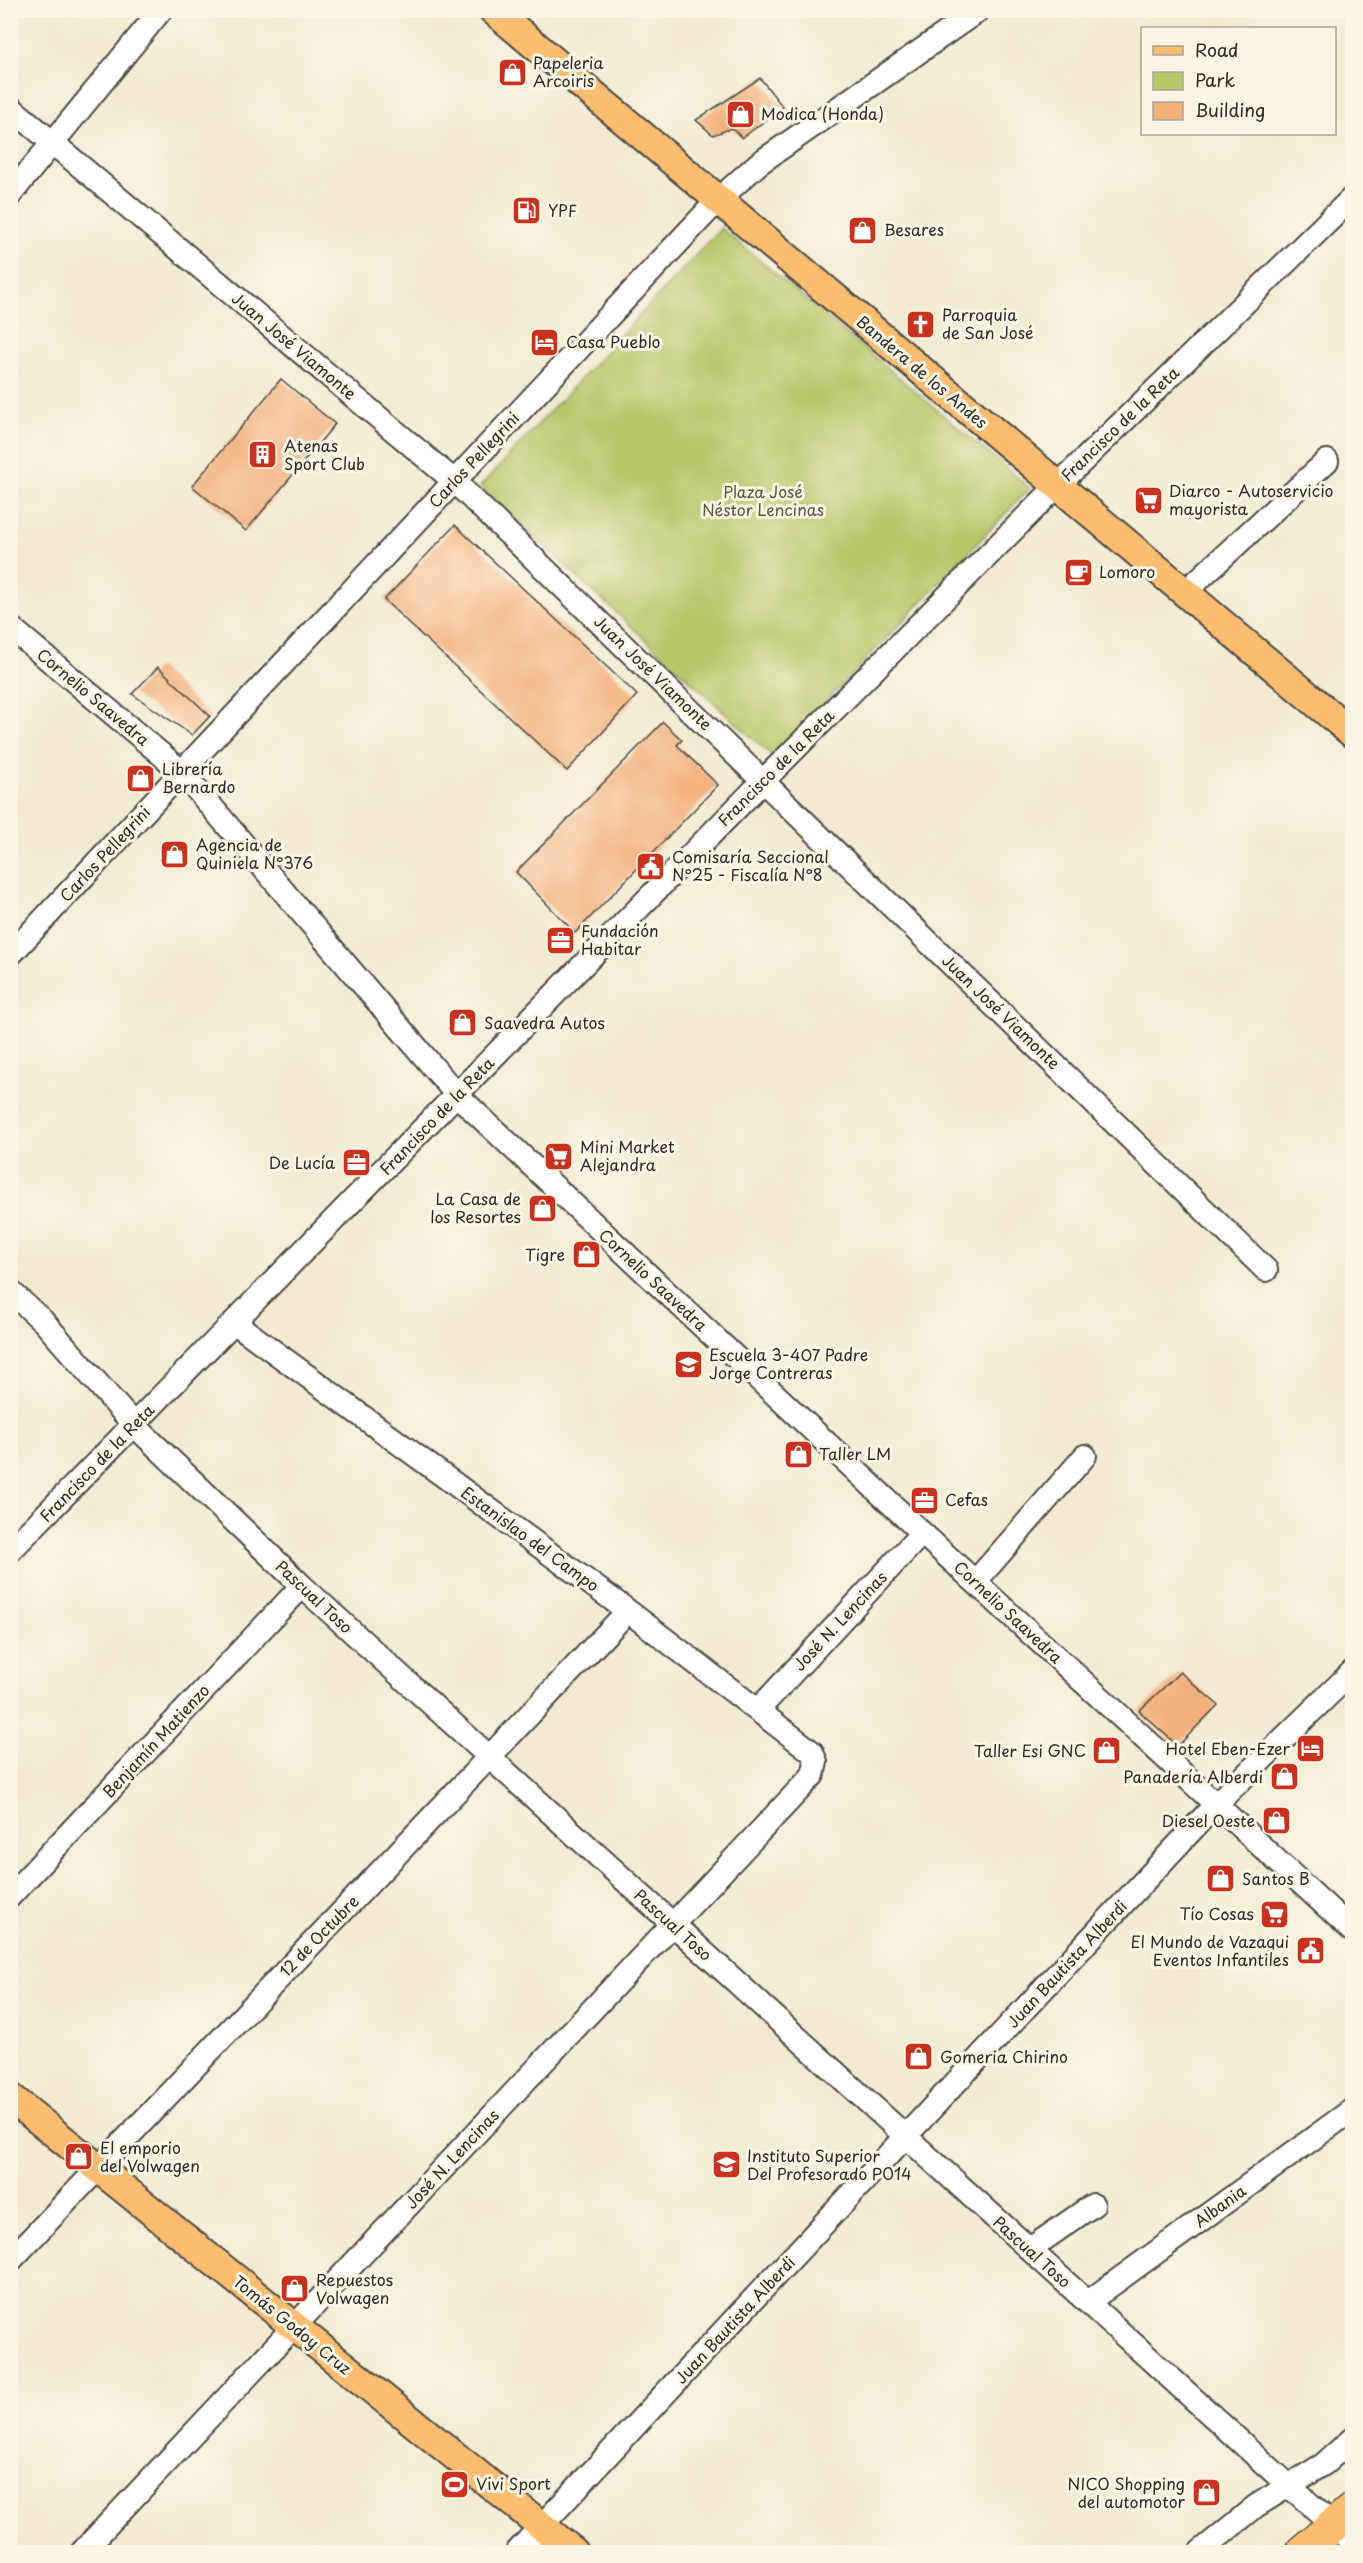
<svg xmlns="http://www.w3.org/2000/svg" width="1363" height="2563" viewBox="0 0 1363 2563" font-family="'Playpen Sans',sans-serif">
<rect width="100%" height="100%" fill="#fcf5e5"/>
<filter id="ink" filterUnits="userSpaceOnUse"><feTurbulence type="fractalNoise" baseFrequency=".0167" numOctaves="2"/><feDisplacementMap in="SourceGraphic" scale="12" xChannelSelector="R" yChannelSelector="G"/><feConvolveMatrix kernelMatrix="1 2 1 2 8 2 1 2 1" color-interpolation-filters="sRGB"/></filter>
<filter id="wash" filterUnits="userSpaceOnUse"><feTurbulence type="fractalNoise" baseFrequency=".008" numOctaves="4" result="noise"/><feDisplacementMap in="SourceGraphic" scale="24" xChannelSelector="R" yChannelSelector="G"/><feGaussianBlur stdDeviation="1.35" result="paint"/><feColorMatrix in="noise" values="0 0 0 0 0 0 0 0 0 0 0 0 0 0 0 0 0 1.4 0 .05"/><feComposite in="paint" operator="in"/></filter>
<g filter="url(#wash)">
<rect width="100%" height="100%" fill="#f2ebd1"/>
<path fill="#b7c86b" stroke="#717a4b" stroke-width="1.5" d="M721 228 1030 488 773 757 480 487Z"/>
<g id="blocks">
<path fill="#f3b07b" d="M760 78 783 107 742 138 732 128 713 135 696 120Z
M281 379 335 424 246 531 192 486Z
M455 525 637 695 567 771 384 600Z
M158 667 210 716 192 735 132 694Z
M663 722 682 740 677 745 718 785 575 933 516 872Z
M1180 1672 1218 1705 1178 1746 1139 1711Z"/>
</g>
</g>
<g filter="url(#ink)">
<use href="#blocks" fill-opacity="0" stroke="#494844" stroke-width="1.5"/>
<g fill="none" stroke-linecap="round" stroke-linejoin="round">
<defs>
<path id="minor" d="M10 107 454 481 1266 1270
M10 195 161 10
M1185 592 1327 461
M10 627 181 771 457 1095 922 1533 1352 1930
M10 955 719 199 758 164 979 10
M10 1291 44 1322 134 1425 302 1586 1288 2485 1352 2541
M10 1551 764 780 1057 486 1350 200
M975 1582 1085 1456
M758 1710 922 1533
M10 1896 302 1586
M1030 2249 1093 2205
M10 2261 628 1611
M1088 2302 1352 2110
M82 2552 813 1775 816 1762 812 1752 628 1611 235 1323
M517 2552 1217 1803 1352 1672
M1200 2552 1256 2506 1324 2464 1352 2439"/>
<path id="major" d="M493 10 1352 733
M10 2097 574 2552"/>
<path id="highway" d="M1302 2552 1352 2510"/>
</defs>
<use href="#minor" stroke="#494844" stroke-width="26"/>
<use href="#major" stroke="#494844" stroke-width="32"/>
<use href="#highway" stroke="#494844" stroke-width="36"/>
<use href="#minor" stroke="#fff" stroke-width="22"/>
<use href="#major" stroke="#fcbd6f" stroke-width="28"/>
<use href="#highway" stroke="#fcbd6f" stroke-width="33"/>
</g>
</g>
<defs>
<symbol id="shop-square" viewBox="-11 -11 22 22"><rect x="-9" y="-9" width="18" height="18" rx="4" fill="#c8321e" stroke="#fcf5e5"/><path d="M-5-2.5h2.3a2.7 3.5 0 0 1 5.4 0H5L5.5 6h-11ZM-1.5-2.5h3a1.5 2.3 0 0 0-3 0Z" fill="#fff"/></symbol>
<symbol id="fuel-square" viewBox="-11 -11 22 22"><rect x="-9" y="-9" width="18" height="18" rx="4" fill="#c8321e" stroke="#fcf5e5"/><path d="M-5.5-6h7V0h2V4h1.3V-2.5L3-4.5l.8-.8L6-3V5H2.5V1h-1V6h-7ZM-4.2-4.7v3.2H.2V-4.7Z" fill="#fff"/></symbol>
<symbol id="church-square" viewBox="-11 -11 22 22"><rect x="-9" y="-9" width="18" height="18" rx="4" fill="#c8321e" stroke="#fcf5e5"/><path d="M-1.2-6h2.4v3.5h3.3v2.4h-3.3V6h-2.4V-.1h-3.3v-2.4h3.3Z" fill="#fff"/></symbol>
<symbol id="hotel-square" viewBox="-11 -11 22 22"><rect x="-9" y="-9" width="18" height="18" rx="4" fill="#c8321e" stroke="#fcf5e5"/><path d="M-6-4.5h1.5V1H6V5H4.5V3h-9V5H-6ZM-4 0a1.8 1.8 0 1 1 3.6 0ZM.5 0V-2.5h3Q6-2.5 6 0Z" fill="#fff"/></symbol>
<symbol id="building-square" viewBox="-11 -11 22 22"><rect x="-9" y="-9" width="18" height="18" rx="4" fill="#c8321e" stroke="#fcf5e5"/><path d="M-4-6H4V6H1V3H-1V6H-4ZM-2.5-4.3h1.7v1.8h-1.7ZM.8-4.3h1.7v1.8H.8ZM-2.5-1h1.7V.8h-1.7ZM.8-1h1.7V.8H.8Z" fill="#fff"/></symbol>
<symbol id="supermarket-square" viewBox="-11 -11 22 22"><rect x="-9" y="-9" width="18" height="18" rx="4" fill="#c8321e" stroke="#fcf5e5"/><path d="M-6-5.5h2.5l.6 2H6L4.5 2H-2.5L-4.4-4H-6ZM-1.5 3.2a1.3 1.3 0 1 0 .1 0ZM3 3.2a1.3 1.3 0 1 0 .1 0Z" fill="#fff"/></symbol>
<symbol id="cafe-square" viewBox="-11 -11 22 22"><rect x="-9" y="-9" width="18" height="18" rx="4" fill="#c8321e" stroke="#fcf5e5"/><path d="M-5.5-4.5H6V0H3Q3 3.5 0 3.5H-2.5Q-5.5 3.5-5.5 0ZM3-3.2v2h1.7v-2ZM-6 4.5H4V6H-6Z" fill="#fff"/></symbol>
<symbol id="civic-square" viewBox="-11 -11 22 22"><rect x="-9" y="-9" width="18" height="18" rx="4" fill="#c8321e" stroke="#fcf5e5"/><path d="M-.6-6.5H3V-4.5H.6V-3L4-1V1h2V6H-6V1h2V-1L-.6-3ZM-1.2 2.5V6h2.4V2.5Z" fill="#fff"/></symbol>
<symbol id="office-square" viewBox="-11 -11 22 22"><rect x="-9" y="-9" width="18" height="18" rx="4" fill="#c8321e" stroke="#fcf5e5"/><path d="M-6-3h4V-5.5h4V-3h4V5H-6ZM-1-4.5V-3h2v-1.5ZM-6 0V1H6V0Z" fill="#fff"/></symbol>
<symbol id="school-square" viewBox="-11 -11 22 22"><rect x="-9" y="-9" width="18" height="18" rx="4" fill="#c8321e" stroke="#fcf5e5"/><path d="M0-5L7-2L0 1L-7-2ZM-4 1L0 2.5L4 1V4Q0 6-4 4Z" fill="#fff"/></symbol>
<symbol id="university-square" viewBox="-11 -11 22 22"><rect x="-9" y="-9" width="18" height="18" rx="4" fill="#c8321e" stroke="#fcf5e5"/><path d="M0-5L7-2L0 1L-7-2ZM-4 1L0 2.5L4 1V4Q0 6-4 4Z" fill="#fff"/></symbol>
<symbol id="stadium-square" viewBox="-11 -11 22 22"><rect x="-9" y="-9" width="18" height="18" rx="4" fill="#c8321e" stroke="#fcf5e5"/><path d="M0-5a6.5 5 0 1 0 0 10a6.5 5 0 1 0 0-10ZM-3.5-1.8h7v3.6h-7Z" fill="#fff"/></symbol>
</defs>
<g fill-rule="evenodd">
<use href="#shop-square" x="496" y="56" width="33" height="33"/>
<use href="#shop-square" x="724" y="98" width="33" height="33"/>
<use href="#fuel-square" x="510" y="194" width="33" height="33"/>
<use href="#shop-square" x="846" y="214" width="33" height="33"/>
<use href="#church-square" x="904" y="308" width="33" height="33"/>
<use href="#hotel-square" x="528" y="326" width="33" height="33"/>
<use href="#building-square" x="246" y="438" width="33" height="33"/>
<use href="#supermarket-square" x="1132" y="484" width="33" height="33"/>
<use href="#cafe-square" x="1062" y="556" width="33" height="33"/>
<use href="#shop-square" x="124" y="762" width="33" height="33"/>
<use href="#shop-square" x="158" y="838" width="33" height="33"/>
<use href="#civic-square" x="634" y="850" width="33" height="33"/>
<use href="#office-square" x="544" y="924" width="33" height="33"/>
<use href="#shop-square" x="446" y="1006" width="33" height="33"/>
<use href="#supermarket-square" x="542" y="1140" width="33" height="33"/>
<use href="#office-square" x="340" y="1146" width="33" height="33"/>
<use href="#shop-square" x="526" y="1192" width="33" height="33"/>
<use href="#shop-square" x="570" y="1238" width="33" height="33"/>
<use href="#school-square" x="672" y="1348" width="33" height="33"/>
<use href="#shop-square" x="782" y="1438" width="33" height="33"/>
<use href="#office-square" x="908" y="1484" width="33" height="33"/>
<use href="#hotel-square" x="1294" y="1732" width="33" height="33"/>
<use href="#shop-square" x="1090" y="1734" width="33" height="33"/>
<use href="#shop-square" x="1268" y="1760" width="33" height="33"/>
<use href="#shop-square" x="1260" y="1804" width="33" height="33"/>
<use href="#shop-square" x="1204" y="1862" width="33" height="33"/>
<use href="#supermarket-square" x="1258" y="1898" width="33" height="33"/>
<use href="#civic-square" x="1294" y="1934" width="33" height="33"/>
<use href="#shop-square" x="902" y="2040" width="33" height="33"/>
<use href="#shop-square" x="62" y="2140" width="33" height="33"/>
<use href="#university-square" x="710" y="2148" width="33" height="33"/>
<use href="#shop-square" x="278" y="2272" width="33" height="33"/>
<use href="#stadium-square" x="438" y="2468" width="33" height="33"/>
<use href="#shop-square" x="1190" y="2476" width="33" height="33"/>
</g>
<g text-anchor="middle" stroke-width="6" stroke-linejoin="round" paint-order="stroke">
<g font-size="16" fill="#2b2b2b" stroke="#fcf5e5" text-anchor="start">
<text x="533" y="69">Papeleria<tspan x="533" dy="18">Arcoiris</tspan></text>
<text x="761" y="120">Modica (Honda)</text>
<text x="548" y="217">YPF</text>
<text x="884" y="236">Besares</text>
<text x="942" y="321">Parroquia<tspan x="942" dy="18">de San José</tspan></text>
<text x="566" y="348">Casa Pueblo</text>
<text x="284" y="452">Atenas<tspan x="284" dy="18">Sport Club</tspan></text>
<text x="1169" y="497">Diarco - Autoservicio<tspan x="1169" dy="18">mayorista</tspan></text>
<text x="1099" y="578">Lomoro</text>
<text x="162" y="775">Librería<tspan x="162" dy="18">Bernardo</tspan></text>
<text x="196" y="851">Agencia de<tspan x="196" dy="18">Quiniela N°376</tspan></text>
<text x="672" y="863">Comisaría Seccional<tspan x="672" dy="18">N°25 - Fiscalía N°8</tspan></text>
<text x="581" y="937">Fundación<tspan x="581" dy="18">Habitar</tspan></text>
<text x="484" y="1029">Saavedra Autos</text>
<text x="580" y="1153">Mini Market<tspan x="580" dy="18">Alejandra</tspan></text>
<text x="335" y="1169" text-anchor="end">De Lucía</text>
<text x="521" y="1205" text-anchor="end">La Casa de<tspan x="521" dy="18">los Resortes</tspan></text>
<text x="565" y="1261" text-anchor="end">Tigre</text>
<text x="709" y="1361">Escuela 3-407 Padre<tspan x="709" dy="18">Jorge Contreras</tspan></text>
<text x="819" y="1460">Taller LM</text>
<text x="945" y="1506">Cefas</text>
<text x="1290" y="1755" text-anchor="end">Hotel Eben-Ezer</text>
<text x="1086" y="1757" text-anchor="end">Taller Esi GNC</text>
<text x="1263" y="1783" text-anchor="end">Panadería Alberdi</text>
<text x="1255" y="1827" text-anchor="end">Diesel Oeste</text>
<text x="1242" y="1885">Santos B</text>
<text x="1254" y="1920" text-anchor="end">Tío Cosas</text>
<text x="1289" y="1948" text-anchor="end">El Mundo de Vazagui<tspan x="1289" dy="18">Eventos Infantiles</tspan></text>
<text x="940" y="2063">Gomeria Chirino</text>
<text x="100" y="2154">El emporio<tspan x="100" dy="18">del Volwagen</tspan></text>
<text x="747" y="2162">Instituto Superior<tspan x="747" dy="18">Del Profesorado P014</tspan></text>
<text x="316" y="2286">Repuestos<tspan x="316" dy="18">Volwagen</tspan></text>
<text x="476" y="2490">Vivi Sport</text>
<text x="1185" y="2490" text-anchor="end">NICO Shopping<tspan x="1185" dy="18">del automotor</tspan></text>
</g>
<g font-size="16" fill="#2b2b2b" stroke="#fcf5e5">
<text transform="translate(294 346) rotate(40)" y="6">Juan José Viamonte</text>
<text transform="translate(922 372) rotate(40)" y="6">Bandera de los Andes</text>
<text transform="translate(1120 424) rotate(-44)" y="6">Francisco de la Reta</text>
<text transform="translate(474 460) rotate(-47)" y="6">Carlos Pellegrini</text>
<text transform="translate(653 673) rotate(44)" y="6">Juan José Viamonte</text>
<text transform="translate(93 697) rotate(40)" y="6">Cornelio Saavedra</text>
<text transform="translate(776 768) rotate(-45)" y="6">Francisco de la Reta</text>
<text transform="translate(105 854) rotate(-47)" y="6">Carlos Pellegrini</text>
<text transform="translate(1001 1012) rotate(44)" y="6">Juan José Viamonte</text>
<text transform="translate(437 1116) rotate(-46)" y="6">Francisco de la Reta</text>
<text transform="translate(653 1280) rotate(43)" y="6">Cornelio Saavedra</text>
<text transform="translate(97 1463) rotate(-46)" y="6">Francisco de la Reta</text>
<text transform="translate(530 1539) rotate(36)" y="6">Estanislao del Campo</text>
<text transform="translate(314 1597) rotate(43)" y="6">Pascual Toso</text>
<text transform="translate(1008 1612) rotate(43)" y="6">Cornelio Saavedra</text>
<text transform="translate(840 1621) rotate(-47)" y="6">José N. Lencinas</text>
<text transform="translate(156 1741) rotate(-47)" y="6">Benjamín Matienzo</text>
<text transform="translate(673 1925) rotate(42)" y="6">Pascual Toso</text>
<text transform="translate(319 1936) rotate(-46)" y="6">12 de Octubre</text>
<text transform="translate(1067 1964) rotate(-47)" y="6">Juan Bautista Alberdi</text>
<text transform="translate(452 2159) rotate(-47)" y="6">José N. Lencinas</text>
<text transform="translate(1220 2206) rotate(-36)" y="6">Albania</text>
<text transform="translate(1032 2252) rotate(42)" y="6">Pascual Toso</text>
<text transform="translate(735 2320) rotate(-47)" y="6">Juan Bautista Alberdi</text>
<text transform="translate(292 2325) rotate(39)" y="6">Tomás Godoy Cruz</text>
</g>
<g font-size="16" fill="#555a3e" stroke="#fcf5e5">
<text x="763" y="498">Plaza José<tspan x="763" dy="18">Néstor Lencinas</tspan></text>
</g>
</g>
<rect width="1363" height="2563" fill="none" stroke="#fcf5e5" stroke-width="36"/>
<rect x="1141" y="27" width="195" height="108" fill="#fcf5e5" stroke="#a8a49b" stroke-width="1.5"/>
<rect x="1153" y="46" width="30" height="9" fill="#fcbd6f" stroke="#a8a49b" stroke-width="1.5"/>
<text x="1195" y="57" font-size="18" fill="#2b2b2b">Road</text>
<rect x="1153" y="72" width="30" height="18" fill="#b7c86b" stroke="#a8a49b" stroke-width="1.5"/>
<text x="1195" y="87" font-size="18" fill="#2b2b2b">Park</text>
<rect x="1153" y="102" width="30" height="18" fill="#f3b07b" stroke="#a8a49b" stroke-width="1.5"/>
<text x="1195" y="117" font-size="18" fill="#2b2b2b">Building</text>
</svg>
